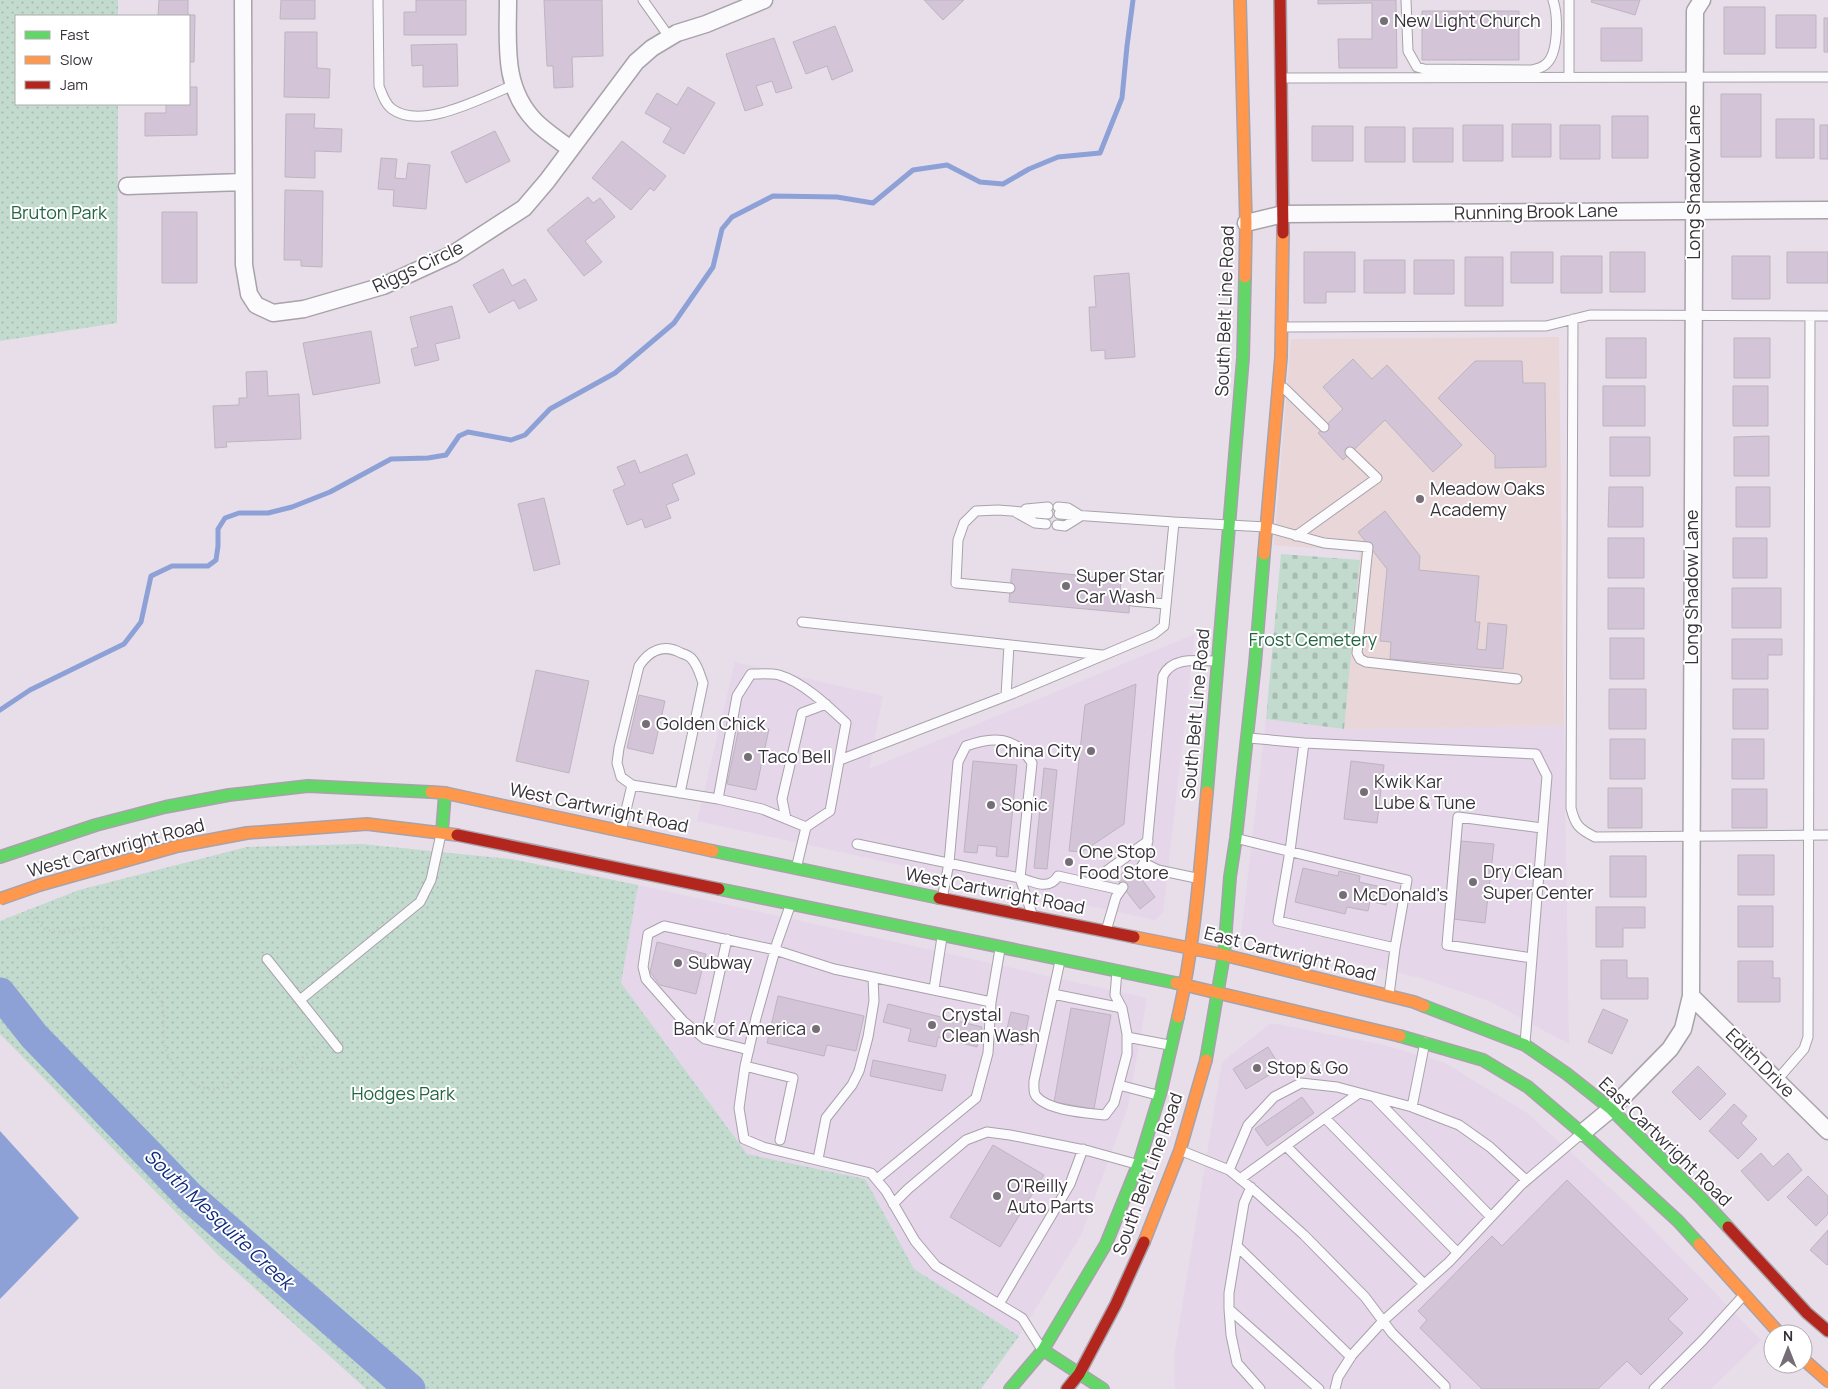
<svg xmlns="http://www.w3.org/2000/svg" width="1828" height="1389" viewBox="0 0 1828 1389" font-family="Manrope,sans-serif">
<defs>
<pattern id="green-dots" width="8" height="8" patternUnits="userSpaceOnUse" patternTransform="scale(1.25)"><rect width="8" height="8" fill="#c2dbce"/><path d="M2 2h.1M6 6h.1" fill="none" stroke="#a7bcb2" stroke-width="1.8" stroke-linecap="round"/></pattern>
<pattern id="cemetery-stones" width="16" height="16" patternUnits="userSpaceOnUse" patternTransform="scale(1.25)"><rect width="16" height="16" fill="#c2dbce"/><path d="M2 7V4a2 2 0 0 1 4 0v3zM10 15v-3a2 2 0 0 1 4 0v3z" fill="#a7bcb2"/></pattern>
</defs>
<rect width="100%" height="100%" fill="#e7deea"/>
<path fill="#e5d6ea" d="M1195 634 1163 912 1155 920 697 821 735 662 883 696 869 769Z
M1266 719 1344 729 1564 726 1569 1044 1491 1002 1424 979 1241 935Z
M638 885 1147 998 1128 1107 1081 1235 1019 1336 914 1269 865 1179 747 1154 620 983Z
M1271 1023 1384 1045 1445 1063 1527 1113 1631 1207 1761 1340 1711 1389H1175L1174 1356 1222 1062Z"/>
<path fill="#e9d6d9" d="M1559 337 1564 726 1344 729 1360 552 1274 545 1291 339Z"/>
<path fill="url(#green-dots)" d="M0 0H118V16H16V104H118L117 323 0 341Z
M362 844 511 859 638 885 621 983 747 1154 865 1179 914 1269 1019 1336 981 1389H366L219 1256 0 1034V921L79 890 247 847Z"/>
<path fill="url(#cemetery-stones)" d="M1281 554 1360 560 1344 729 1266 719Z"/>
<path fill="#8da1d6" d="M0 1131 79 1218 0 1299Z"/>
<g fill="none" stroke-linecap="round" stroke-linejoin="round">
<path stroke="#8da1d6" stroke-width="5" d="M0 710 30 690 124 644 141 622 151 576 172 566H208L216 560 218 546V529L225 518 239 513H268L292 507 330 492 391 459 428 458 446 455 459 436 468 432 511 440 525 435 550 409 615 373 674 323 713 267 722 229 732 217 773 196 837 197 873 203 913 170 947 165 980 182 1003 184 1029 169 1058 157 1100 153 1122 98 1127 46 1133 0"/>
<path stroke="#8da1d6" stroke-width="31" d="M0 993 34 1036 190 1197 410 1389"/>
</g>
<path fill="#d3c4d7" stroke="#bcb5bf" d="M159 0H188V15H195L194 62H189V16H158Z
M281 0H315V19H280Z
M416 0H466V35H404V12H416Z
M544 0H602L603 56 572 57 573 87 554 88 553 66H547Z
M924 0H964L943 20Z
M1318 0H1396L1397 68H1339L1338 39H1372V3L1318 4Z
M1592 0H1640L1635 15 1591 2Z
M1724 7H1765V54H1724Z
M1422 11H1519V60H1422Z
M1776 15H1816V48H1776Z
M1824 18H1828V52H1824Z
M835 26 853 71 832 80 827 66 806 74 793 42Z
M1601 28H1642V61H1601Z
M285 32H317V68L330 69 329 98 284 97Z
M774 38 792 88 776 93 772 81 756 86 763 105 745 111 726 54Z
M457 44 458 86 423 87V65L412 66 411 45Z
M189 87H197V135L145 136V113H166V104H189Z
M688 87 715 103 684 154 663 142 671 128 645 113 657 93 677 105Z
M1721 94H1761V157H1721Z
M286 114H315L314 128 342 129 341 152 315 151V178L285 177Z
M1612 116H1648V158H1612Z
M1776 119H1814V158H1776Z
M1512 124H1551V157H1512Z
M1463 125H1503V161H1463Z
M1560 125H1600V159H1560Z
M1820 125H1828V159H1820Z
M1312 126H1353V161H1312Z
M1365 127H1405V162H1365Z
M1413 128H1453V162H1413Z
M495 131 510 161 466 183 451 152Z
M622 141 666 176 654 191 650 188 631 210 592 178Z
M381 158 397 159 395 178 406 179 408 163 430 165 426 209 393 206 394 190 378 189Z
M285 190 323 191 322 267 301 266V260H284Z
M588 197 593 203 600 198 615 217 585 241 602 262 584 276 547 230Z
M162 212H197V283H162Z
M1304 252H1355V292H1326V303H1304Z
M1511 252H1553V283H1511Z
M1610 252H1645V292H1610Z
M1787 252H1828V283H1787Z
M1561 256H1602V293H1561Z
M1732 256H1770V299H1732Z
M1465 257H1503V306H1465Z
M1364 260H1405V293H1364Z
M1414 260H1454V294H1414Z
M503 269 512 286 525 279 537 300 519 309 514 300 489 313 473 285Z
M1129 273 1135 357 1105 359V350L1091 351 1089 307H1096L1094 276Z
M452 306 460 338 435 344 439 360 415 366 411 349 418 347 410 317Z
M371 331 380 383 313 395 303 343Z
M1606 338H1646V378H1606Z
M1734 338H1770V378H1734Z
M1353 359 1372 379 1387 365 1462 445 1433 472 1385 420 1343 460 1318 433 1343 409 1323 387Z
M1475 361H1522L1523 383H1545L1546 467 1495 468V455L1438 398Z
M267 371 268 396 299 394 301 439 226 442 227 447 215 448 213 406 239 405V398H247L246 372Z
M1603 386H1645V426H1603Z
M1733 386H1768V426H1733Z
M1769 436V476H1734V437Z
M1610 437H1650V476H1610Z
M687 454 695 474 672 484 679 500 666 505 671 518 645 528 642 519 627 525 613 490 625 485 617 467 635 460 640 473Z
M1609 487H1643V527H1608Z
M1736 487H1770V527H1736Z
M544 498 560 564 534 571 518 504Z
M1385 511 1420 556 1419 570 1479 576 1475 622H1480L1477 649 1486 650 1488 623 1507 625 1503 669 1390 659 1391 642 1380 641 1387 569 1358 532Z
M1608 538H1644V578H1608Z
M1733 538H1767V578H1733Z
M1012 569 1121 579 1120 593 1130 594 1129 613 1009 602Z
M1608 588H1644V629H1608Z
M1732 588H1781V628H1732Z
M1610 638H1644V679H1610Z
M1732 639H1782V655H1768V679H1732Z
M536 670 589 681 569 773 516 761Z
M1136 684 1124 824 1082 852 1069 851 1085 705Z
M1609 689H1646V729H1609Z
M1733 689H1768V729H1733Z
M639 695 665 701 653 754 627 748Z
M740 723 769 729 756 790 727 784Z
M1610 739H1645V779H1610Z
M1732 739H1764V779H1732Z
M973 761 1017 765 1008 857 996 856 997 847 978 845 977 853 964 852Z
M1351 761 1384 765 1377 823 1344 819Z
M1044 768 1057 770 1047 869 1034 868Z
M1608 788H1642V828H1608Z
M1732 789H1767V828H1732Z
M1461 841 1494 844 1485 923 1453 919Z
M1738 855H1774V895H1738Z
M1610 856H1646V897H1610Z
M1132 866 1155 897 1140 909 1116 878Z
M1303 868 1338 876 1339 871 1360 876 1359 882 1390 889 1386 905 1370 901 1368 911 1347 907 1345 914 1295 902Z
M1738 906H1773V947H1738Z
M1596 907H1645V928H1623V947H1596Z
M657 942 706 954 696 994 660 985 650 972Z
M1601 960H1627V978H1648V999H1601Z
M1738 961H1773V978H1780V1002H1738Z
M778 996 864 1016 856 1051 827 1045 824 1056 767 1043Z
M888 1004 982 1027 977 1047 938 1037 936 1047 908 1041 911 1029 883 1022Z
M1071 1008 1111 1015 1094 1109 1054 1102Z
M1603 1009 1628 1020 1612 1054 1588 1042Z
M1011 1012 1029 1016 1023 1045 1004 1041Z
M1268 1047 1281 1068 1246 1089 1233 1069Z
M873 1060 946 1075 942 1091 870 1076Z
M1698 1066 1726 1094 1700 1120 1672 1092Z
M1302 1097 1314 1113 1267 1146 1255 1129Z
M1734 1104 1747 1116 1741 1123 1757 1139 1738 1159 1709 1131Z
M993 1145 1044 1175 1000 1247 950 1217Z
M1761 1153 1773 1167 1788 1153 1802 1170 1768 1201 1741 1171Z
M1808 1176 1828 1196V1214L1816 1226 1787 1197Z
M1567 1180 1688 1299 1668 1319 1683 1333 1641 1375 1627 1361 1598 1389H1482L1420 1328 1427 1320 1418 1311 1492 1236 1502 1246Z
M1828 1230V1264L1827 1265 1810 1250Z"/>
<g fill="none" stroke-linecap="round" stroke-linejoin="round">
<defs>
<path id="lane" d="M378 0 379 86C382 94 385 104 392 109 422 131 483 97 514 85
M643 0 670 38
M1406 0 1408 51 1417 67 1424 69 1532 70C1537 69 1542 68 1546 64 1559 53 1558 15 1553 0
M1569 0V77
M1284 78 1828 77
M1573 319 1571 808C1575 825 1579 829 1595 837L1828 835
M1284 327 1546 326 1590 315 1828 316
M1284 388 1324 427
M1026 509 1048 507
M1017 513 1035 523 1046 524
M1059 514 1174 522
M1057 525 1065 526 1081 516 1068 508 1058 507
M1296 536 1377 478 1350 452
M1010 588 956 583 958 540 964 523 976 511 998 510 1048 514
M1132 601 1166 604
M802 622 1102 655
M1006 696 1009 645
M1249 738 1304 743 1536 754 1547 776 1525 1043
M840 760 1014 693 1154 634 1164 626 1174 522 1266 527 1324 543 1368 547 1357 653 1360 659 1366 662 1517 679
M632 785 718 799
M786 819 782 799 802 713 826 704
M621 831 632 785 621 777 617 763 619 748 639 666C649 651 663 643 681 653 684 654 689 656 691 658 698 665 700 675 703 683L680 793
M1239 839 1407 880 1395 948 1278 921 1290 851 1304 743
M857 844 1020 878 1032 914
M1144 863 1158 870 1196 878
M796 869 806 827 830 811 846 723C828 706 803 682 779 675 771 673 760 674 751 674L737 696 718 799 762 809 806 827
M1137 873 1144 863 1147 846 1163 676C1172 656 1198 661 1217 661
M1090 883 1148 841
M942 899 949 863 958 762 966 746C993 736 1016 736 1032 763L1020 878C1034 882 1049 891 1058 876L1121 890
M790 906 777 943 756 1018 745 1066 739 1108 744 1139 763 1147 871 1173 886 1191 915 1241 936 1266 1022 1318 1041 1348
M1106 931 1116 897 1123 887
M1532 958 1447 945 1458 817 1542 828
M267 959 338 1048
M1060 961 1034 1081C1034 1086 1033 1092 1036 1096 1048 1111 1088 1113 1105 1115L1114 1103 1127 1054V1034L1122 1008 1115 995 1117 971
M934 989 942 937
M1053 994 1122 1008
M1389 995 1395 948
M300 1000 420 902 431 880 441 834
M1127 1037 1169 1045
M705 1039 727 939
M749 1050 705 1039 683 1021 646 979 643 967 648 934 664 926 775 950 834 969 991 1002 1000 949
M745 1066 793 1078 780 1140
M1777 1080 1804 1049 1808 1037 1810 316
M1119 1085 1157 1095
M1376 1099 1491 1217
M1412 1107 1425 1042
M1325 1118 1457 1252
M1286 1146 1424 1284
M1182 1151 1229 1170 1255 1191 1304 1235 1365 1297 1392 1333 1445 1386V1389
M818 1159 826 1118 852 1085 859 1071 868 1037 874 1001 873 977
M1229 1170 1248 1125 1274 1097 1301 1083 1337 1087 1412 1107 1459 1125 1490 1147 1526 1180
M877 1179 976 1098 988 1053 991 1002
M1240 1179 1359 1093
M1251 1187 1244 1203 1229 1293V1309L1231 1335 1237 1363 1260 1389
M893 1204 908 1189 966 1140 987 1132 1010 1135 1089 1151 1136 1164
M1237 1246 1351 1357
M999 1304 1070 1184 1083 1149
M1229 1309 1319 1389
M1335 1389 1338 1377 1352 1355 1383 1321 1449 1262 1521 1185 1581 1134
M1654 1389 1703 1340 1744 1295"/>
<path id="street" d="M243 0 244 265 249 294 256 305 273 313 304 309 383 286 453 254 524 208 547 181 636 62 652 48 677 33 706 24 764 0
M508 0C508 44 502 88 536 122 546 132 559 140 570 149
M127 186 243 182
M1246 223 1283 214 1828 210
M1691 996 1828 1131
M1582 1133 1611 1109 1670 1049 1683 1029 1691 996 1695 11 1702 0"/>
<path id="fast" d="M1207 792 1243 358 1245 277
M442 832 445 793
M713 851 939 898
M0 857 96 825 165 807 229 795 308 786 431 792
M719 889 1176 983
M1424 1006 1525 1045 1567 1074 1611 1109 1700 1197 1728 1227
M1400 1036 1483 1060 1528 1087 1582 1133 1678 1221 1699 1244
M1206 1060 1224 955 1230 877 1236 838 1255 664 1264 554
M1043 1350 1103 1389
M1010 1389 1043 1350 1106 1244 1140 1160 1161 1091 1178 1017"/>
<path id="slow" d="M1240 0 1246 223 1245 277
M1264 554 1281 357 1283 233
M431 792 445 793 713 851
M40 885 178 846 247 833 367 824 457 835
M1134 937 1224 955 1414 1002 1424 1006
M1176 983 1400 1036
M1178 1017C1195 943 1200 867 1207 792
M1144 1242 1180 1150 1206 1060
M1699 1244 1780 1334
M1803 1359 1828 1381"/>
<path id="jam" d="M1280 0 1283 233
M457 835 719 889
M939 898 1134 937
M1728 1227 1807 1313 1828 1331
M1067 1389 1079 1374 1116 1304 1144 1242"/>
</defs>
<use href="#lane" stroke="#a8a2aa" stroke-width="11"/>
<use href="#street" stroke="#a8a2aa" stroke-width="19"/>
<use href="#fast" stroke="#a8a2aa" stroke-width="14"/>
<use href="#slow" stroke="#a8a2aa" stroke-width="14"/>
<use href="#jam" stroke="#a8a2aa" stroke-width="14"/>
<path stroke="#c7c3c7" stroke-width="3" stroke-dasharray="1 4" stroke-linecap="butt" d="M28 910 44 929C50 931 56 932 62 932 75 931 92 924 104 928 118 933 119 955 127 966 136 979 154 986 161 1001 166 1014 162 1030 164 1043 168 1065 196 1096 221 1088 232 1084 238 1070 249 1068 256 1066 264 1070 271 1070 298 1071 299 1058 318 1044"/>
<use href="#lane" stroke="#fbfafc" stroke-width="9"/>
<use href="#street" stroke="#fbfafc" stroke-width="16"/>
<use href="#fast" stroke="#63d668" stroke-width="11"/>
<use href="#slow" stroke="#ff974d" stroke-width="11"/>
<use href="#jam" stroke="#b3261e" stroke-width="11"/>
<defs>
<path id="slow-bridge" d="M0 899 40 885"/>
</defs>
<use href="#slow-bridge" stroke="#a8a2aa" stroke-width="14" stroke-linecap="butt"/>
<use href="#slow-bridge" stroke="#ff974d" stroke-width="11"/>
</g>
<g fill="#756e77" stroke="#fff" stroke-width="2">
<circle cx="1384" cy="21" r="5"/>
<circle cx="1420" cy="499" r="5"/>
<circle cx="1066" cy="586" r="5"/>
<circle cx="646" cy="724" r="5"/>
<circle cx="1091" cy="751" r="5"/>
<circle cx="748" cy="757" r="5"/>
<circle cx="1364" cy="792" r="5"/>
<circle cx="991" cy="805" r="5"/>
<circle cx="1069" cy="862" r="5"/>
<circle cx="1473" cy="882" r="5"/>
<circle cx="1343" cy="895" r="5"/>
<circle cx="678" cy="963" r="5"/>
<circle cx="932" cy="1025" r="5"/>
<circle cx="816" cy="1029" r="5"/>
<circle cx="1257" cy="1068" r="5"/>
<circle cx="997" cy="1196" r="5"/>
</g>
<g text-anchor="middle" stroke-width="4" stroke-linejoin="round" paint-order="stroke">
<g font-size="18" fill="#373239" stroke="#fff" text-anchor="start">
<text x="1394" y="27">New Light Church</text>
<text x="1430" y="495">Meadow Oaks<tspan x="1430" dy="21">Academy</tspan></text>
<text x="1076" y="582">Super Star<tspan x="1076" dy="21">Car Wash</tspan></text>
<text x="656" y="730">Golden Chick</text>
<text x="1081" y="757" text-anchor="end">China City</text>
<text x="758" y="763">Taco Bell</text>
<text x="1374" y="788">Kwik Kar<tspan x="1374" dy="21">Lube &amp; Tune</tspan></text>
<text x="1001" y="811">Sonic</text>
<text x="1079" y="858">One Stop<tspan x="1079" dy="21">Food Store</tspan></text>
<text x="1483" y="878">Dry Clean<tspan x="1483" dy="21">Super Center</tspan></text>
<text x="1353" y="901">McDonald's</text>
<text x="688" y="969">Subway</text>
<text x="942" y="1021">Crystal<tspan x="942" dy="21">Clean Wash</tspan></text>
<text x="806" y="1035" text-anchor="end">Bank of America</text>
<text x="1267" y="1074">Stop &amp; Go</text>
<text x="1007" y="1192">O'Reilly<tspan x="1007" dy="21">Auto Parts</tspan></text>
</g>
<g font-size="18" fill="#373239" stroke="#fff">
<text transform="translate(1694 182) rotate(-90)" y="6">Long Shadow Lane</text>
<text transform="translate(1536 212) rotate(-1)" y="6">Running Brook Lane</text>
<text transform="translate(418 267) rotate(-25)" y="6">Riggs Circle</text>
<text transform="translate(1225 311) rotate(-88)" y="6">South Belt Line Road</text>
<text transform="translate(1692 587) rotate(-90)" y="6">Long Shadow Lane</text>
<text transform="translate(1196 714) rotate(-85)" y="6">South Belt Line Road</text>
<text transform="translate(599 808) rotate(12)" y="6">West Cartwright Road</text>
<text transform="translate(116 848) rotate(-15)" y="6">West Cartwright Road</text>
<text transform="translate(995 891) rotate(11)" y="6">West Cartwright Road</text>
<text transform="translate(1290 954) rotate(14)" y="6">East Cartwright Road</text>
<text transform="translate(1760 1063) rotate(45)" y="6">Edith Drive</text>
<text transform="translate(1665 1142) rotate(44)" y="6">East Cartwright Road</text>
<text transform="translate(1148 1174) rotate(-70)" y="6">South Belt Line Road</text>
</g>
<g font-size="18" fill="#246544" stroke="#fff">
<text x="59" y="219">Bruton Park</text>
<text x="1313" y="646">Frost Cemetery</text>
<text x="403" y="1100">Hodges Park</text>
</g>
<g font-size="19" font-style="italic" fill="#0d2a7b" stroke="#fff">
<text transform="translate(219 1219) rotate(43)" y="7">South Mesquite Creek</text>
</g>
</g>
<rect x="15" y="15" width="175" height="90" fill="#ffffff" stroke="#afadb0"/>
<rect x="25" y="31" width="25" height="8" fill="#63d668" stroke="#afadb0"/>
<text x="60" y="40" font-size="15" fill="#373239">Fast</text>
<rect x="25" y="56" width="25" height="8" fill="#ff974d" stroke="#afadb0"/>
<text x="60" y="65" font-size="15" fill="#373239">Slow</text>
<rect x="25" y="81" width="25" height="8" fill="#b3261e" stroke="#afadb0"/>
<text x="60" y="90" font-size="15" fill="#373239">Jam</text>
<g transform="translate(1788 1349)"><circle r="24" fill="#ffffff" stroke="#afadb0"/>
<path d="M0-4L9 19L0 12L-9 19Z" fill="#756e77"/>
<text y="-8" font-size="14" font-weight="bold" text-anchor="middle" fill="#373239">N</text>
</g>
</svg>
